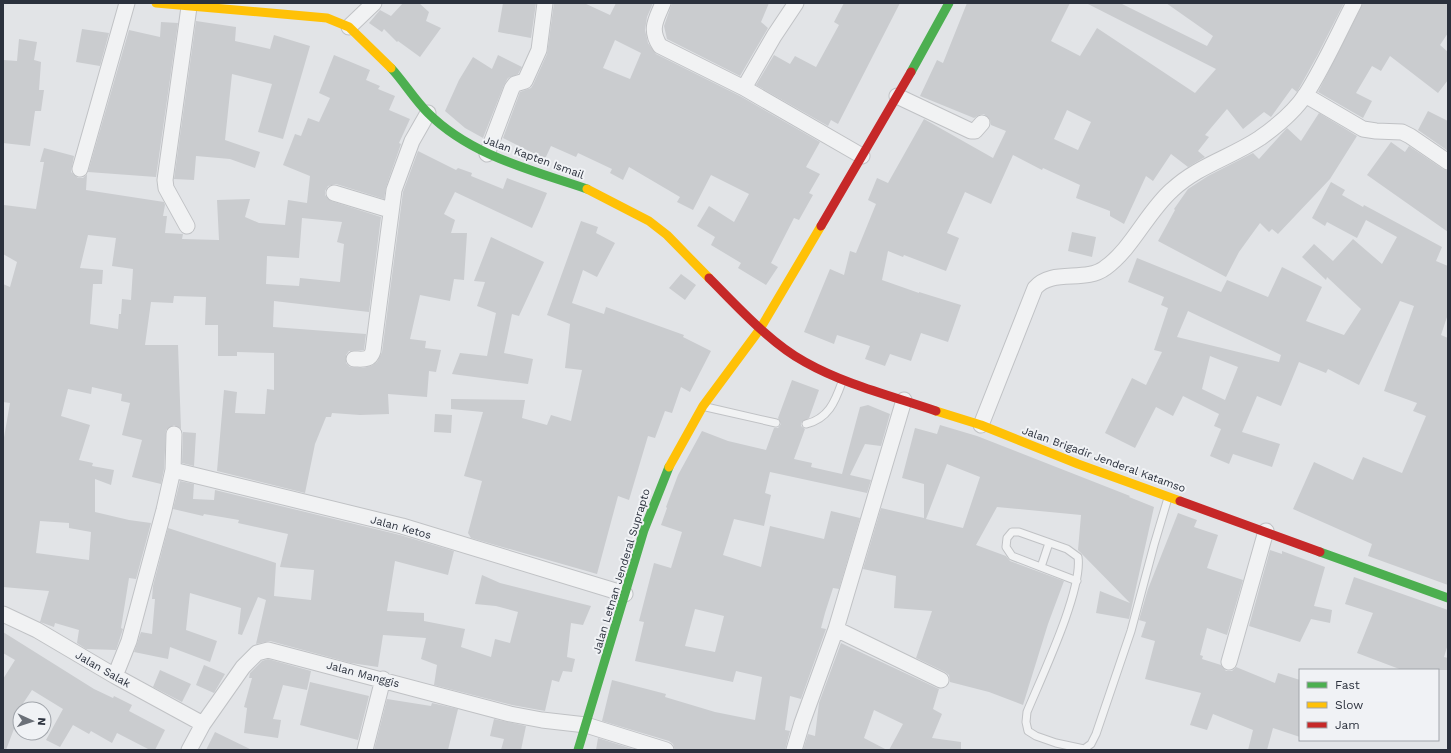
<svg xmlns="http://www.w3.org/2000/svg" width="1451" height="753" viewBox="0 0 1451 753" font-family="'Work Sans',sans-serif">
<rect width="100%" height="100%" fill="#e2e4e7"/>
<path fill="#cacccf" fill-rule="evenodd" d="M403 3H419L429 12 426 21 441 28 420 57 398 41 397 42 384 29 382 32 369 23 380 10 391 16Z
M503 3H536L531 38 498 32Z
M554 3H584L610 15 616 3H653L647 17 645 30 648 43 656 54 740 96 820 142 806 167 820 174 809 193 813 195 799 220 794 218 771 263 778 267 766 285 738 268 741 263 711 245 715 237 697 226 709 206 734 222 749 194 711 175 693 210 677 202 680 197 629 167 623 180 610 173 612 169 578 153 576 157 551 146 545 159 503 138 520 92 531 88 533 85 547 54ZM615 40 641 53 630 79 603 68Z
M672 3H769L761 22 768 28 740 76 667 39 664 26Z
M844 3H900L838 124 831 120 828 126 756 85 774 55 790 64 795 56 816 67 839 25 834 22Z
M967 3H1070L1051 41 1080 56 1097 28 1195 93 1216 69 1086 3H1120L1207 46 1213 36 1166 3H1344L1317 56 1297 92 1292 88 1271 117 1264 112 1243 129 1227 109 1205 135 1209 137 1198 151 1205 157 1188 167 1171 154 1153 181 1146 176 1124 224 1110 216V211L1076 198 1080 185 1043 168 1042 170 1013 155 991 204 965 192 947 233 959 238 946 271 904 255 903 257 888 251 882 280 919 293V292L961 305 948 342 921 333 911 361 890 354 885 366 865 359 870 346 837 335 834 344 804 332 830 269 844 275 850 251 856 253 876 204 868 200 877 178 888 183 924 119 993 158 1006 131 991 125 990 120 984 114 979 115 974 118 920 96 937 60 943 63ZM1067 110 1091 122 1078 150 1054 139Z
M1363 3H1448V33L1440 45 1448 52V80L1438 93 1390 56 1381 71 1372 66 1356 93 1372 101 1363 118 1318 92Z
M196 21 236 27 235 41 270 49 274 35 310 46 283 139 258 132 272 84 232 74 225 140 260 152 255 168 230 159 196 156 194 180 174 179Z
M161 22 178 23 156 177 88 172 129 30 160 37Z
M82 29 109 33 100 66 76 62Z
M19 39 37 42 34 60 41 62 39 90H44L41 111H35L30 146 3 143V60L17 61Z
M334 55 370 70 366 80 380 86 378 89 395 96 389 110 410 119 399 143 401 144 386 187 384 199 336 184 328 186 325 191V195L331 201 381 217 369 312 274 301 273 327 366 334 364 350 349 351 346 355V363L350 367 363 368 371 366 377 362 382 352 403 192 418 151 456 170 458 168 472 173 471 176 503 189 507 178 547 193 540 210 532 228 455 192 444 214 455 220 451 233H467L464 280 454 279 450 301 420 295 410 339 426 341 425 348 441 350 436 372 429 371 427 397 388 394 389 414 360 415 332 413 331 417H326L315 444 305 493 217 471 224 390 237 392 235 413 265 414 267 389 274 390V353L237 352V356H218V325H205L206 297 174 296 173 303 151 302 145 345H178L181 429 174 425 166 430 164 469 161 484 132 477 142 440 122 435 130 403 121 401 122 394 92 387 91 394 68 389 61 416 90 425 79 460 93 463 92 466 114 470 111 485 95 479V512L129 520 151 523 136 579 129 578 121 628 123 629 116 650 86 649 77 643 79 630 55 623 54 627 40 622 49 591 3 587V443L10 403 3 402V284L10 287 17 262 3 254 4 205 36 209 44 162H40L44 148 74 156 71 172 78 178H83L87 174 86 190 164 202 165 205 163 216H167L165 233 183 234 182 239 219 240 217 200 250 199 245 217 259 223 285 225 288 200 307 203 310 176 283 165 295 134 301 136 308 118 319 122 330 98 319 93ZM302 218 342 222 337 242 344 244 340 282 300 278 299 286 266 284 267 256 299 258ZM88 235 116 238 112 266 133 269 131 300 122 299 121 314H119L118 329 90 324 93 284H102L103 270 80 268ZM40 521 69 523V528L91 532 89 560 36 553Z
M498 55 522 67 518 74 508 78 504 85 483 138 465 128 445 111 459 80 473 57 492 69Z
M1428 111 1448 121V151L1418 130Z
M1319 113 1357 136 1330 179 1278 234 1272 229 1269 232 1260 223 1239 252 1226 277 1158 241 1175 210 1174 209 1188 189 1208 176 1253 153 1259 159 1287 128 1301 141Z
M1391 142 1405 152 1409 146 1443 169 1448 171V232L1367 175Z
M1331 182 1345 190 1342 195 1363 207 1364 205 1442 247 1436 261 1448 266V314L1441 335 1448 338V585L1368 556 1372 544 1293 509 1314 462 1353 480 1363 457 1402 473 1426 416 1413 411 1417 403 1384 391 1414 306 1400 301 1359 385 1328 369 1326 373 1299 362 1281 406 1257 396 1242 432 1280 444 1272 467 1233 454 1229 464 1210 456 1221 429 1214 426 1219 414 1183 396 1173 416 1156 407 1135 448 1105 433 1132 378 1146 385 1162 352 1154 350 1168 308 1161 305 1164 297 1128 282 1137 258 1221 292 1227 280 1268 297 1282 267 1322 287 1306 321 1344 335 1361 309 1327 277 1326 280 1302 257 1314 244 1333 261 1353 239 1382 264 1397 237 1366 220 1357 238 1327 222 1325 226 1312 218ZM1188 311 1281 355 1279 362 1177 337ZM1210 356 1238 367 1225 400 1202 389Z
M581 221 598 227 596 233 615 243 597 277 583 270 572 303 604 314 606 307 684 335 683 337 711 351 690 392 681 387 672 413 665 411 655 438 648 436 629 500 618 496 597 574 471 538 468 533 482 481 464 476 483 412 451 409V399L525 400 522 418 547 425 551 415 571 421 582 370 565 368 570 324 547 315Z
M1072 232 1096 237 1092 257 1068 251Z
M491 237 544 262 519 316 512 314 504 353 533 359 528 384 452 374 460 353 487 356 496 313 477 306 485 282 474 281Z
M681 274 696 285 685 300 669 288Z
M792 380 819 390 809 418 801 423V426L805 429 794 459 812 463 811 467 842 474 860 407 868 405 890 414 881 446 865 444 850 475 871 480 867 493 770 472 765 493 771 495 764 526 734 519 723 555 761 567 770 526 824 539 831 511 860 518 839 589 833 588 825 613 821 628 826 629 801 699 790 696 785 730 790 731 785 750H675L673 744 669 741 602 721 612 680 666 694 665 697 715 712 755 720 762 677 736 671 733 682 635 661 644 622 639 621 654 563 671 568 682 532 661 525 667 508 666 507 678 475 702 431 728 441 766 450 774 428H778L781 424 778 418ZM695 609 724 616 715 652 685 646Z
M435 414 452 415 451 433 434 432Z
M940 425 977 436 1125 494 1130 496 1129 497 1154 507 1129 619 1096 613 1100 591 1130 603 1078 550 1081 515 997 507 976 545 1006 556 1010 561 1064 581 1048 624 1023 705 989 692 950 682 949 675 945 672 916 658 932 611 894 608 896 576 863 569 881 508 924 518V484L902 478 915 428 937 434ZM947 464 980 477 963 528 926 519Z
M183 432 196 433 194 466 182 463Z
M180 481 194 484 193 499 214 500 215 490 400 535 454 551 448 575 395 561 387 611 424 613V621L465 629 461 647 491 657 495 639 510 643 518 612 496 606 475 604 482 575 500 583 591 606 583 625 571 623 567 657 575 659 572 672 563 671 559 682 552 680 545 711 512 705 434 685 437 665 421 659 426 638 383 635 378 667 351 663 270 641 256 644 266 600 258 597 242 635 238 634 241 608 190 593 186 630 217 641 210 662 170 647 168 659 134 652 141 632 152 634 155 599H152L153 586 168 528 276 563 274 596 311 600 314 570 280 567 288 534 238 523 239 520 204 514 203 516 173 509Z
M1178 513 1197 520 1194 527 1218 535 1207 568 1243 580 1227 635 1207 628 1200 655 1203 656 1202 659 1221 665 1226 671H1232L1236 667 1275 683 1278 673 1300 680V737L1273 728 1267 750H1248L1253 730 1213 714 1207 730 1190 725 1201 693 1145 679 1155 641 1141 637 1146 622 1139 620 1148 589Z
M1270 550 1282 554V551L1325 567 1314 606 1332 610 1330 623 1311 619 1300 642 1249 626Z
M1354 577 1448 610V644L1444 657 1448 658V670H1402L1357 653 1373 613 1345 604Z
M3 632 94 689 113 698 114 696 132 705 129 711 165 730 155 750H150L117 733 112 743 91 731 89 734 73 725 60 747 46 740 63 709 32 690 20 708V713L6 750H3V679L15 660 3 653Z
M841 643 939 689 933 709 942 714 932 738 961 742V750H889L903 724 874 710 864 738 887 750H803L808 734 815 736 819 703Z
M268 659 311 671 307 690 283 685 273 719 281 720 278 738 244 733 247 708 244 707 252 678H249L250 673 262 661Z
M204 665 225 674 214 693 196 685Z
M160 670 191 684 182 702 153 687Z
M310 682 369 696 358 740 300 725Z
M387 699 431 706 432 703 458 709 448 750H374Z
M494 719 526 726 521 750H501L504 739 490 736Z
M215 732 252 750H206Z
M598 738 636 750H596Z"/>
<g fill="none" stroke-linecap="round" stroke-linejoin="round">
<defs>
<path id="lane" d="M706 407 776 423
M806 424C828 419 835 402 842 382
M1041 567 1049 543
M1077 581 1012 556 1006 547 1007 538 1012 532H1019L1067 549 1078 557C1083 590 1041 678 1027 712L1026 722 1028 731 1036 736 1056 743 1084 749 1091 744 1096 734 1131 631 1154 545 1168 498"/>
<path id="street" d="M663 3C656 20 649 29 660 46L744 88 862 156
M349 27 374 3
M744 88 774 36 796 3
M1305 95 1363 129 1376 131 1402 132 1410 136 1448 162
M897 96 971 131H975L982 123
M487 154 512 88 515 84 525 81 539 50 545 3
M80 169 127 3
M334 193 390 210
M187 226 166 188 165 180 189 7
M354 359C363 359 370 361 373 351L394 190 412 141 428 113
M981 425 1035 288C1052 268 1085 283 1105 268 1132 249 1147 212 1172 190 1199 165 1230 158 1260 138 1277 126 1295 111 1306 94 1324 66 1339 32 1354 3
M173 470 402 526 625 594
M3 614 37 630 115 676 203 724
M836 629 941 680
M1229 662 1266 531
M115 676 129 641 164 510 173 470 174 434
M189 750 203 724 243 667 257 653 268 650 510 714 542 720 586 725 666 750
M365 750 383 679
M794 750 802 723 836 629 904 400"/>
</defs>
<use href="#lane" stroke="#c0c2c5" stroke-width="9"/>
<use href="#street" stroke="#c0c2c5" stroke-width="17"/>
<use href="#lane" stroke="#f1f2f3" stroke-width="7"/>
<use href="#street" stroke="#f1f2f3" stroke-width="15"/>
<path stroke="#4caf50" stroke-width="9" d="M391 68C404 82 414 99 428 113 471 156 532 170 587 189
M911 72 949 3
M1320 552 1448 598
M578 750 644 530 669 467"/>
<path stroke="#ffc107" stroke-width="9" d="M156 3 327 18 349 27 391 68
M587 189 649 221 667 235 709 278
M936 411 981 425 1078 464 1180 501
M669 467 703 406 760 329 821 226"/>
<path stroke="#c62828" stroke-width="9" d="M821 226 911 72
M709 278C737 306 770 343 805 362 846 385 892 396 936 411
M1180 501 1320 552"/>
</g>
<g text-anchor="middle" stroke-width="4" stroke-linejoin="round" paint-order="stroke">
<g font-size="11" fill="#2b313d" stroke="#f0f2f5">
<text transform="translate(534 157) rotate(20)" y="4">Jalan Kapten Ismail</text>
<text transform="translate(1104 459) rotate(20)" y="4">Jalan Brigadir Jenderal Katamso</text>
<text transform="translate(401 527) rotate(15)" y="4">Jalan Ketos</text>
<text transform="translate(621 571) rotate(-73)" y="4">Jalan Letnan Jenderal Suprapto</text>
<text transform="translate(103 669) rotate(30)" y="4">Jalan Salak</text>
<text transform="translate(363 674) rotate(15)" y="4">Jalan Manggis</text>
</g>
</g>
<rect width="1451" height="753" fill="none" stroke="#2b313d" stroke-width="8"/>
<rect x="1299" y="669" width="140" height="72" fill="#f0f2f5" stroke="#a1a5ab"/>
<rect x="1307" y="682" width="20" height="6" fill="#4caf50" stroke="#a1a5ab"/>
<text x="1335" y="689" font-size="12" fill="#2b313d">Fast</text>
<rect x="1307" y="702" width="20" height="6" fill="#ffc107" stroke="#a1a5ab"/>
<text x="1335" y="709" font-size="12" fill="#2b313d">Slow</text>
<rect x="1307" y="722" width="20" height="6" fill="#c62828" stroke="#a1a5ab"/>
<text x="1335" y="729" font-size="12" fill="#2b313d">Jam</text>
<g transform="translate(32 721) rotate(93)"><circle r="19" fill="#f0f2f5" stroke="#a1a5ab"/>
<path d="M0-3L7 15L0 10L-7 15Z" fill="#6b7078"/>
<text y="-6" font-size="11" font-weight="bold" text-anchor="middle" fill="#2b313d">N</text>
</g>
</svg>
